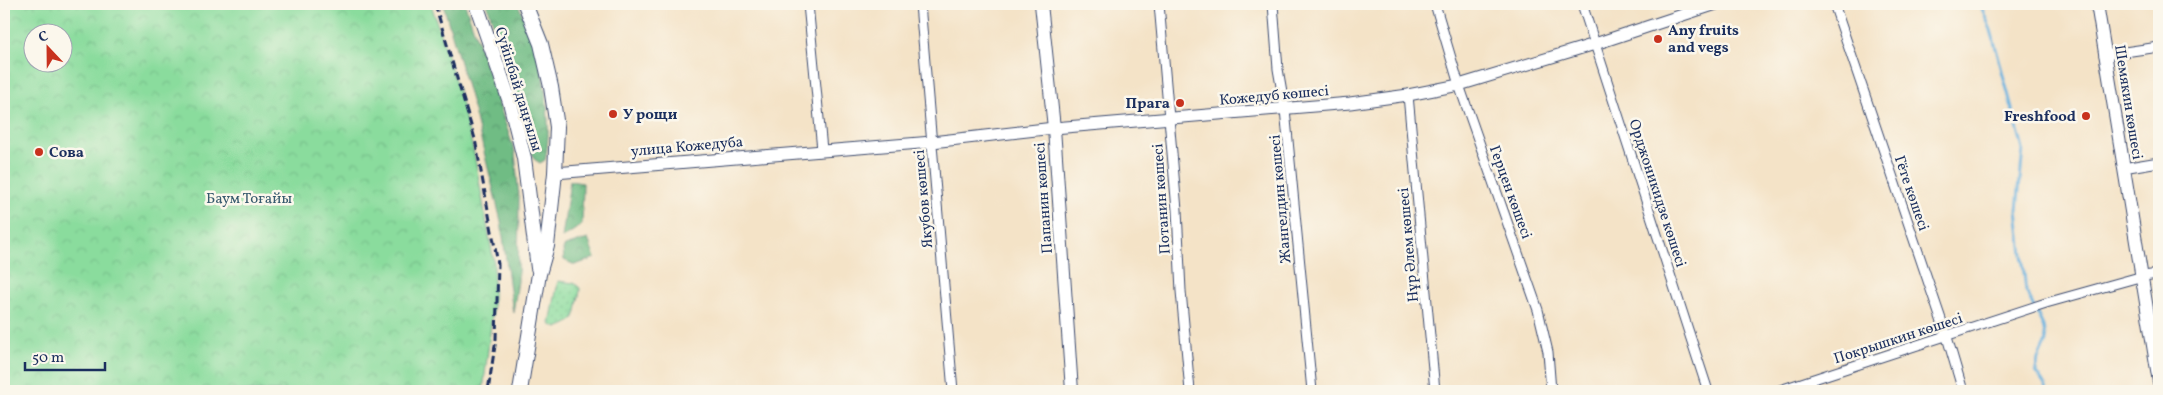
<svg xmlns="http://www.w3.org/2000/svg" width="2163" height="395" viewBox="0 0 2163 395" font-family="Vollkorn,serif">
<defs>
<pattern id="grass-dots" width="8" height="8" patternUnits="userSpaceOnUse" patternTransform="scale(1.25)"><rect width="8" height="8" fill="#8adc9d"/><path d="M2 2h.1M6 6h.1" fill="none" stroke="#76bd8a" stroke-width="1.8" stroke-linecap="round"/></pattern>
<pattern id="forest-crowns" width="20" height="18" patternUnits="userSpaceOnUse" patternTransform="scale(1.25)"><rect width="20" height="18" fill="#6fbc84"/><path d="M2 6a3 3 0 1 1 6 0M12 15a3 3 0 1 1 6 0" fill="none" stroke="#5a996f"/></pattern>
<pattern id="park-crowns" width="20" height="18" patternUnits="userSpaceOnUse" patternTransform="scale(1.25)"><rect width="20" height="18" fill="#8adc9d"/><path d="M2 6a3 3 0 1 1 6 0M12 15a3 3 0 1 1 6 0" fill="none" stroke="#76bd8a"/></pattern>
</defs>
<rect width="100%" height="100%" fill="#fbf7ec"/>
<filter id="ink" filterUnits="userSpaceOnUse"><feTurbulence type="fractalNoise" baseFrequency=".02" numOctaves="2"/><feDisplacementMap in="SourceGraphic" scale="10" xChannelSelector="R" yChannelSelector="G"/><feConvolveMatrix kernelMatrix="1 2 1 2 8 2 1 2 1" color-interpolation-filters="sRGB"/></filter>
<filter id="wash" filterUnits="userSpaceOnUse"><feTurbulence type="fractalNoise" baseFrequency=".0096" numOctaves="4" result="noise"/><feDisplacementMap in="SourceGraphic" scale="20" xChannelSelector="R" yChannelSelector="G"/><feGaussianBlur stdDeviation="1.12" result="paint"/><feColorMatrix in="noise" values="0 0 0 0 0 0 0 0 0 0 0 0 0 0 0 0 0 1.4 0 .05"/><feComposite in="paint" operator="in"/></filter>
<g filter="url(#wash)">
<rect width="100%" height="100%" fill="#f4e3c7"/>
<path fill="url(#grass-dots)" stroke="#52867e" d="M558 281 574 283 580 288C580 294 578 299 577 305 575 321 572 322 557 328L550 324Z"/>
<path fill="url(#forest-crowns)" stroke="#457671" d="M443 4H465L515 152 519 199 518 281 513 313 501 221 474 111Z
M487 4H518C525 21 535 40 539 59 546 88 552 130 545 160L540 163 534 159 516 96Z
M570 181 583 183 582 225 562 238Z
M588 239 595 258 575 265 564 260 563 249 565 246Z"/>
<path fill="url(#park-crowns)" stroke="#52867e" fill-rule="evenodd" d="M4 4H431L459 93 474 153 494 263 493 308 483 391H4ZM32 32H62V62H32Z"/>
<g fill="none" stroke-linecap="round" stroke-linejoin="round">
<path stroke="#65afdd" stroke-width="3" d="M1980 4 1991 30 2023 149 2017 210 2026 291 2043 326 2046 341 2038 359 2036 372 2046 387V391"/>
</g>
</g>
<g filter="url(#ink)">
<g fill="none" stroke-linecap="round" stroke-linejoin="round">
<defs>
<path id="minor" d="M808 4 822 150
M920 4 953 391
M1159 4 1177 210 1181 291 1190 391
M1273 4 1278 69 1285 109 1312 391
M1435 4 1459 85 1538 310 1548 352 1551 391
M1582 4 1708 391
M1834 4 1947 337 1963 391
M2104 55 2159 47
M1408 95 1435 391
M2123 168 2159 162
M1809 381 1813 391
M1777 391 2046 303 2143 276 2159 274"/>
<path id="tertiary" d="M555 173 932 142 1054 128 1350 103 1408 95 1459 85 1595 44 1716 4"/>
<path id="secondary" d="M1041 4 1054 128 1072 391
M2097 4 2159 382"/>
<path id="primary" d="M476 4 510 102 524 158 538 268
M520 391 539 274 547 246 555 173 557 127 551 87 541 44 525 4"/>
</defs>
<use href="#minor" stroke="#3c4a6e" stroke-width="11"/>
<use href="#tertiary" stroke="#3c4a6e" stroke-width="13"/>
<use href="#secondary" stroke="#3c4a6e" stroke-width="14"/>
<use href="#primary" stroke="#3c4a6e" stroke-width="16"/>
<use href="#minor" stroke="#fff" stroke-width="9"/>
<use href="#tertiary" stroke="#fff" stroke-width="11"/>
<use href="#secondary" stroke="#fff" stroke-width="12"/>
<use href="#primary" stroke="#fff" stroke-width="14"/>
<path stroke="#1b2f5e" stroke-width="3" stroke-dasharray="8 4" stroke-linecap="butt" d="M435 4 475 139 498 264 496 339 488 391"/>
</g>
</g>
<g fill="#c8321e" stroke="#fbf7ec" stroke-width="2">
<circle cx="1658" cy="39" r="5"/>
<circle cx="1180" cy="103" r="5"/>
<circle cx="613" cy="114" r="5"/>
<circle cx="2086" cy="116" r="5"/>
<circle cx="39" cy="152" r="5"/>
</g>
<g text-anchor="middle" stroke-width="5" stroke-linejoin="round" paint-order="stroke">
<g font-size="15" font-weight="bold" fill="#1b2f5e" stroke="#fbf7ec" text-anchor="start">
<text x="1668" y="35">Any fruits<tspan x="1668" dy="17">and vegs</tspan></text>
<text x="1170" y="108" text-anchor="end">Прага</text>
<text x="623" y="119">У рощи</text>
<text x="2076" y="121" text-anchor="end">Freshfood</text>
<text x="49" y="157">Сова</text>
</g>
<g font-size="15" fill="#1b2f5e" stroke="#fbf7ec">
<text transform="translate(519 89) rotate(73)" y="5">Сүйінбай даңғылы</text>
<text transform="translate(1274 95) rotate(-5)" y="5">Кожедуб көшесі</text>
<text transform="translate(2129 102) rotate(81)" y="5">Шемякин көшесі</text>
<text transform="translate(687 146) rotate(-5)" y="5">улица Кожедуба</text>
<text transform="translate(1511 192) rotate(70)" y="5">Герцен көшесі</text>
<text transform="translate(1658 193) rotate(72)" y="5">Орджоникидзе көшесі</text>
<text transform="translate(1912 193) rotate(71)" y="5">Гёте көшесі</text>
<text transform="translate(1043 198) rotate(-94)" y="5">Папанин көшесі</text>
<text transform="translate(923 199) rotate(-95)" y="5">Якубов көшесі</text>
<text transform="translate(1161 199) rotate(-94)" y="5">Потанин көшесі</text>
<text transform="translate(1280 199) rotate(-95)" y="5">Жангелдин көшесі</text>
<text transform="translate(1408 245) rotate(-95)" y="5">Нұр Әлем көшесі</text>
<text transform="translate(1898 338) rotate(-18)" y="5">Покрышкин көшесі</text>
</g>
<g font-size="15" fill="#375a6e" stroke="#fbf7ec">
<text x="249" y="203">Баум Тоғайы</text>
</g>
</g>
<rect width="2163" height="395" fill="none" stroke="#fbf7ec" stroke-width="20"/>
<g transform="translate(48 48) rotate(338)"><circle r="24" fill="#fbf7ec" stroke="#a1a7b3"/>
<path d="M0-4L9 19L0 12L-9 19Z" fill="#c8321e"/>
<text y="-8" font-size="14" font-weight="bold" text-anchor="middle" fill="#1b2f5e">С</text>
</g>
<path d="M25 362v8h80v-8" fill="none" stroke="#1b2f5e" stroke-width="2.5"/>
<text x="32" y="362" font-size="15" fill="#1b2f5e" stroke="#fbf7ec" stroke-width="4" paint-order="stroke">50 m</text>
</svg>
